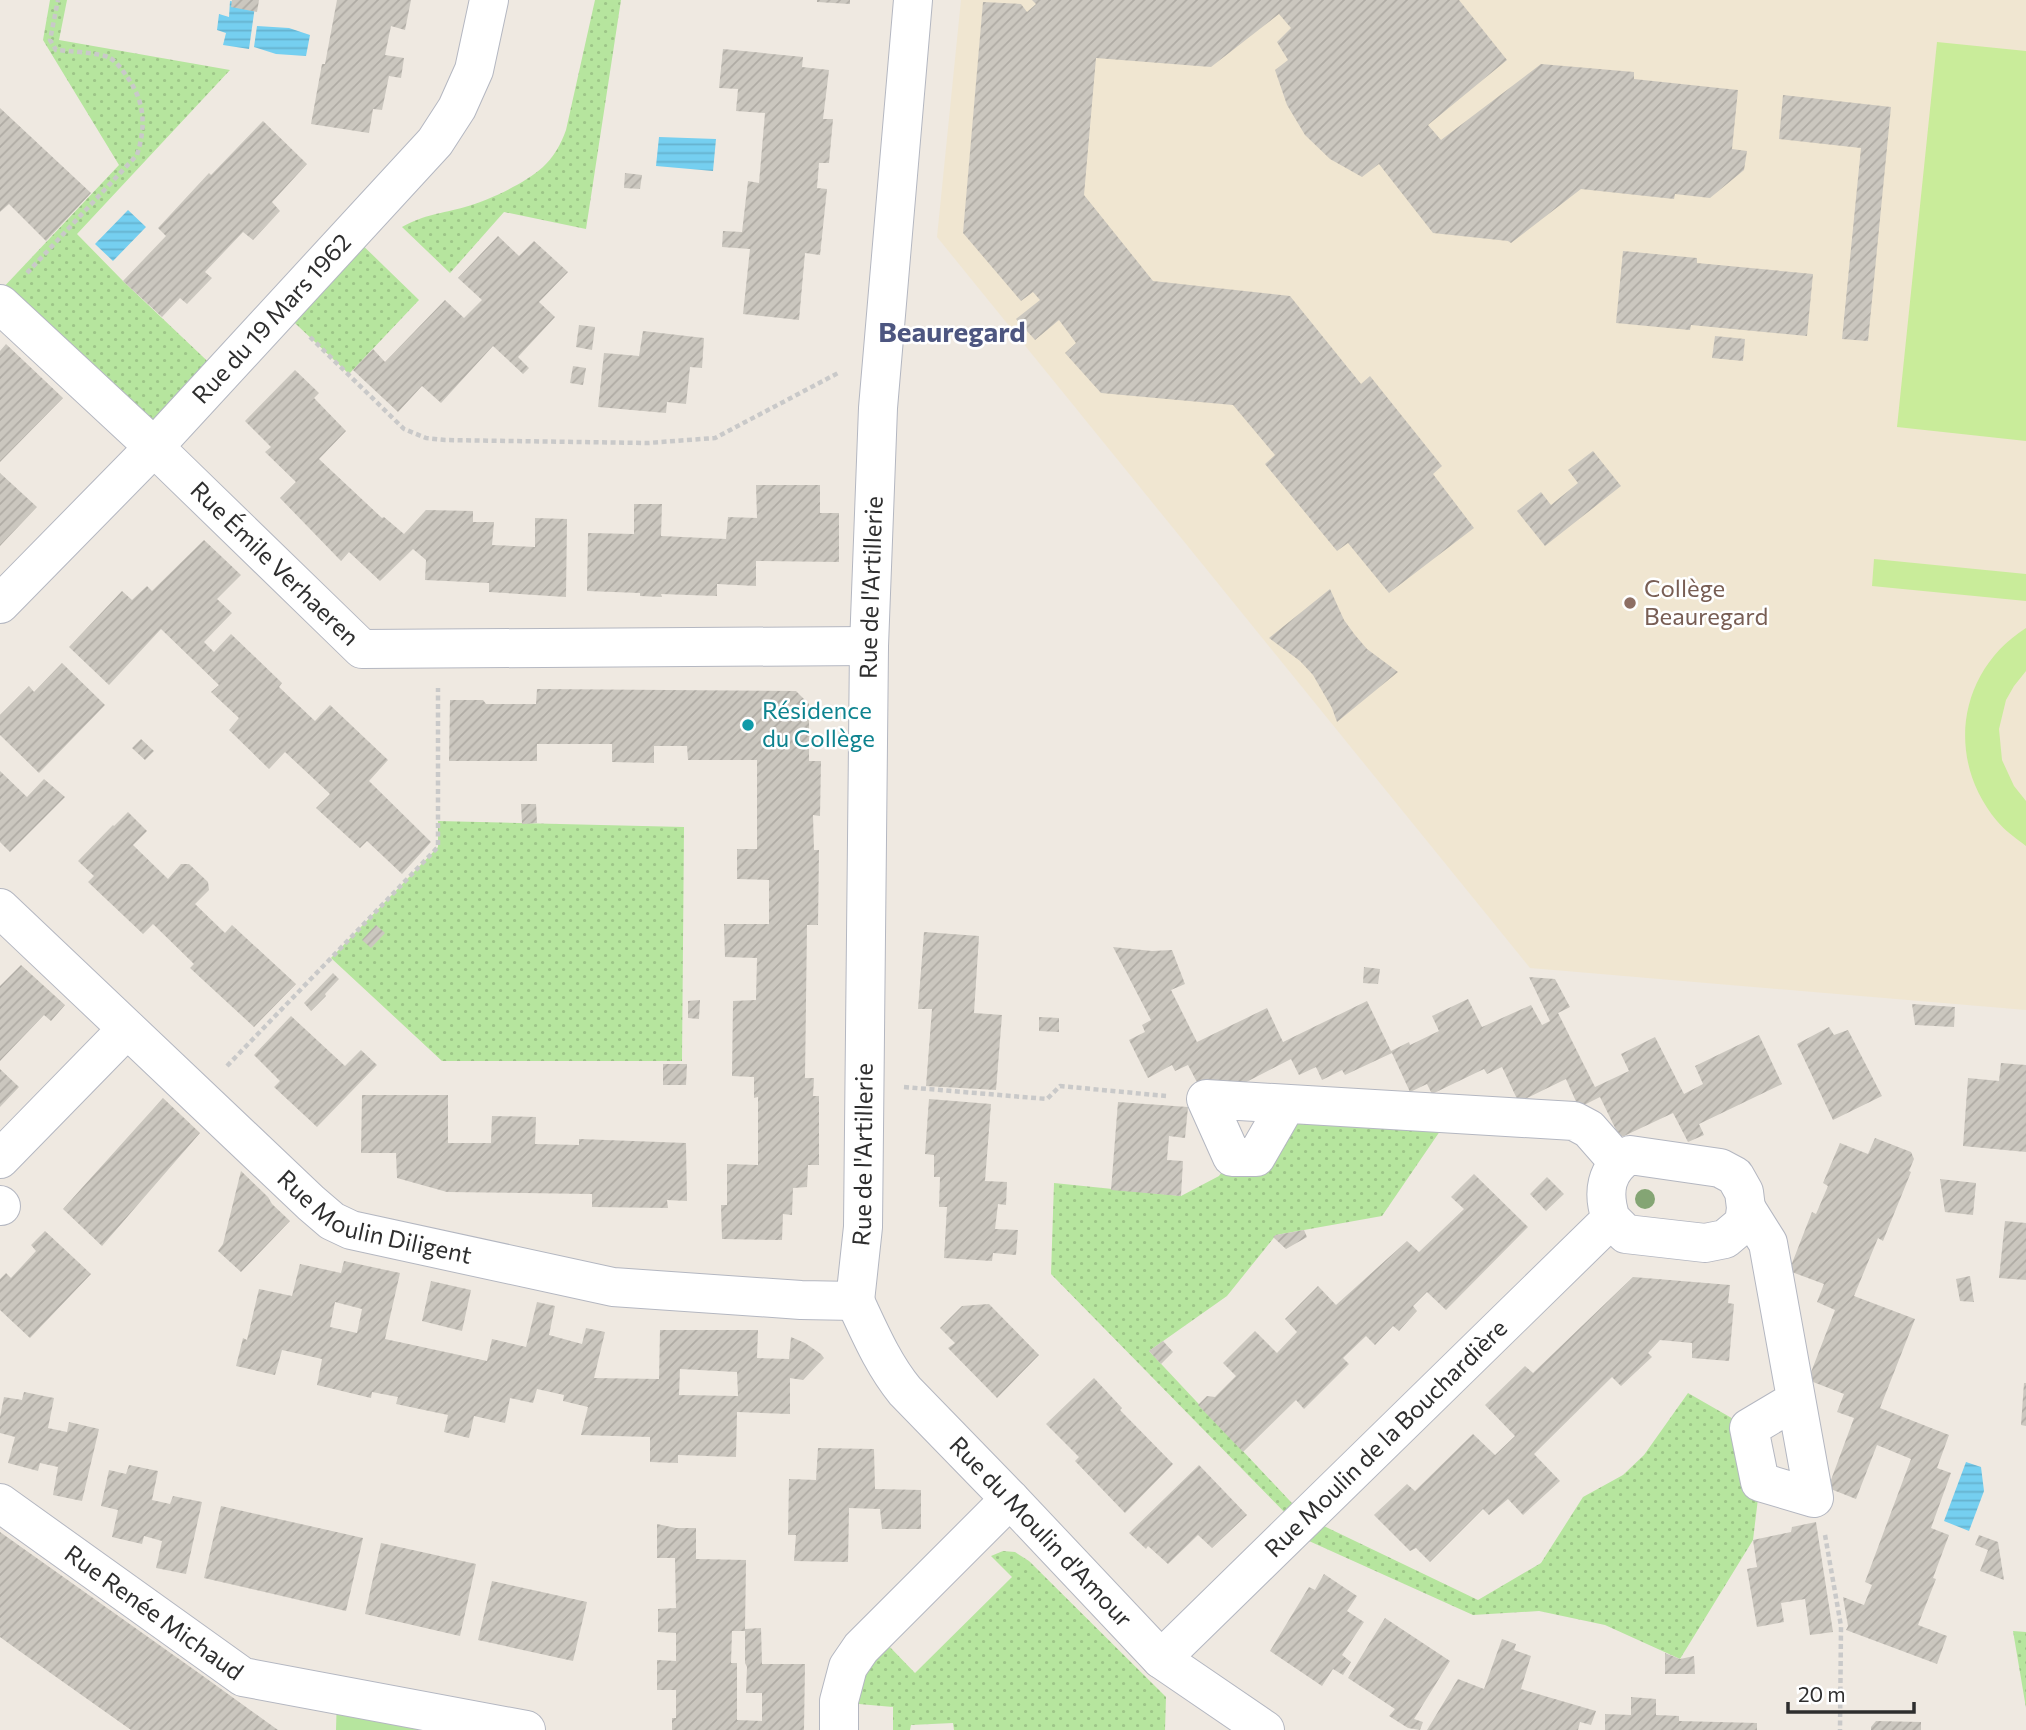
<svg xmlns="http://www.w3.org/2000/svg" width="2026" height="1730" viewBox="0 0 2026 1730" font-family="Commissioner,sans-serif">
<defs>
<pattern id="grass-dots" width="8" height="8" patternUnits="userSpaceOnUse" patternTransform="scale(1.75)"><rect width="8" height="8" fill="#b6e59e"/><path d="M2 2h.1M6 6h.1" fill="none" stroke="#9dc588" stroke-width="1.8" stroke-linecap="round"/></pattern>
<pattern id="water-rules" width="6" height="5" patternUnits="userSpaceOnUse" patternTransform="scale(1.75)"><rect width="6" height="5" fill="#75cff0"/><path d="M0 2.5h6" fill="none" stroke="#66b2ce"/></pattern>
<pattern id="building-hatch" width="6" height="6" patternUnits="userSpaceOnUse" patternTransform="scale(1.75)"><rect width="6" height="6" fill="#cbc7bf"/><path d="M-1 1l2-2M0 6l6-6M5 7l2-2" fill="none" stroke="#afaba4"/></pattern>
</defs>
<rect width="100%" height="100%" fill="#efe9e1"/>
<path fill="#f0e6d1" d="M961 0H2026V1010L1530 968 937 237Z"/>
<path fill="url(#grass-dots)" d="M50 0H67L59 40 230 70 77 234 123 281 221 374 154 447 0 291 119 165 43 40Z
M595 0H621L586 229 504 212 450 273 402 227C425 214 441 214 465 207 489 200 524 184 543 167 554 157 561 144 566 130Z
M351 234 419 300 349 374 280 309Z
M438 821 684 827 682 1061H442L331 958 438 847Z
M1286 1105 1451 1115 1382 1216 1276 1235 1227 1296 1149 1351 1305 1517 1478 1600 1541 1563 1583 1497 1623 1475 1644 1455 1688 1393 1749 1428 1760 1482 1753 1540 1680 1659 1605 1625 1539 1611 1473 1615 1289 1532 1296 1524 1051 1274 1054 1183 1181 1196 1219 1176 1232 1157Z
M1003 1551 1015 1552 1029 1561 1166 1697 1165 1730H954L953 1723 911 1725 910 1730H893V1707L859 1704C860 1677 871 1665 886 1643L915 1673 1012 1577 991 1556Z
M2013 1631 2026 1632V1708Z"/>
<path fill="#b6e59e" d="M337 1694 421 1711 420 1730H336Z"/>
<path fill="#c9ec9a" d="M1937 42 2026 51V441L1897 427Z
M1874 559 2026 574V601L1872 586Z
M2026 628V671L2014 686 2006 700 1999 729 2002 760 2014 786 2026 801V846C2016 838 2005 831 1997 821 1945 759 1958 671 2026 628Z"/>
<path fill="url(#water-rules)" d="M230 1 255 6 249 49 223 45 226 33 217 30 219 14 229 17Z
M257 26 289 28 310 35 306 56 276 54 254 47Z
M659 137 716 139 713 171 656 166Z
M128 210 146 227 113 261 95 244Z
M1966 1462 1981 1467 1984 1491 1969 1531 1944 1521Z"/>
<path fill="url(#building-hatch)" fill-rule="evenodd" d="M232 0H259L257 12 231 7Z
M337 0H411L405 30 391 26 385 55 404 58 401 78 389 76 382 110 373 109 369 133 311 124 322 64H325Z
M817 0H850V4L817 2Z
M1032 0H1459L1507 60 1428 125 1441 140 1541 64 1634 72V79L1738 90 1732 149 1747 151 1744 170 1710 198 1675 194 1674 199 1581 189 1511 243 1508 241 1433 233 1379 164 1362 177 1330 159 1305 135 1287 105 1275 70 1288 60 1277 42 1291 28 1279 14 1211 67 1096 58 1084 195 1153 281 1290 296 1361 384 1370 376 1442 466 1433 474 1474 528 1389 593 1348 543 1337 551 1265 464 1275 455 1233 405 1101 393 1065 353 1076 343 1059 320 1035 340 1016 319 1040 300 1033 292 1021 301 963 233 983 2 1021 4 1027 12 1036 4Z
M723 49 803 57 802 67 829 70 823 119H833L829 163H819L817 188 827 189 820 255 805 253 799 320 743 314 750 249 722 247 723 231 742 232 748 181 759 183 765 113 736 111 738 89 719 88Z
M1783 95 1891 107 1868 341 1842 339 1861 148 1779 139Z
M0 108 91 193 46 241 9 204 0 212Z
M263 121 307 164 272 202 280 211 253 240 243 232 205 272 212 278 187 304 180 298 162 317 123 281 166 236 158 228 209 173 211 175Z
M625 173 642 175 640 189 624 188Z
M498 236 519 256 534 241 568 272 539 302 555 317 518 357 529 368 523 374 493 346 441 403 422 386 398 412 353 370 373 349 385 362 445 300 464 318 482 300 458 278Z
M1623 251 1697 258V263L1813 274 1807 336 1691 325 1690 330 1616 323Z
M579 325 595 327 592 350 576 347Z
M643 331 704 338 702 368 690 367 686 404 667 402 666 413 598 407 604 353 639 356Z
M1715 336 1745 339 1743 361 1712 358Z
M6 344 63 398 0 462V351Z
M573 366 586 368 583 385 570 383Z
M295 370 319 393 314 398 346 431 319 459 382 518 384 517 404 534 426 510 473 511V522H494L492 545 535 547V518L567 519 566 597 489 592V583L425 580 426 560 413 549 380 581 349 552 341 561 280 498 296 482 265 452 271 447 245 421Z
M1593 451 1621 486 1545 546 1517 511 1541 492 1551 505 1578 483 1568 470Z
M0 473 37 507 0 546Z
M756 485H820V513H839V562L756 561V586L717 584V596L661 594 662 597 640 596V593L587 591 588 533 634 534V504H662L661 536 726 539 728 517 757 518Z
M204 540 241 575 217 599 232 613 204 642 214 652 231 634 282 683 279 687 315 721 330 705 388 760 369 781 431 842 402 874 367 841 360 848 316 808 330 794 285 752 269 769 229 730 239 718 211 692 219 685 161 629 109 685 69 647 122 591 132 600 147 586 152 591Z
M1330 589 1344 620 1355 635 1367 649 1398 672 1337 722 1332 708 1313 675 1300 661 1269 638Z
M62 663 105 705 39 773 0 735V715L29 686 34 692Z
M537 689 796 691 809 704V761H821L820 816 813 815 814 850H819L818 925H807L805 1078H814L813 1096H819V1165H808L807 1187 793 1188 792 1215 783 1214 782 1240 722 1239 721 1205H727V1164L758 1165V1097L754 1098V1077L732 1076 733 1001 756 1000 757 958 725 957 724 924H769V880L737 879V849H757V760H688L687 746H654V763L612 762V744H537V761H449L450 700H483L486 704H536Z
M141 739 154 751 145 760 132 748Z
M0 771 27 797 44 779 65 797 10 852 0 842Z
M521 804H536L537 823 522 824Z
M128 812 147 831 133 845 168 879 181 864H189L208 882 209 890 195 904 225 933 232 925 296 984 254 1027 190 968 194 964 153 924 143 934 88 882 94 876 78 861 113 825 114 826Z
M376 925 385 933 371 948 362 940Z
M924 932 979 936 974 1013 1002 1015 996 1090 926 1086 932 1009H918Z
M1113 947 1152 951 1172 950 1185 984 1171 990 1197 1042 1267 1008 1283 1042 1367 1001 1391 1051 1409 1042 1410 1045 1439 1031 1432 1016 1468 999 1482 1027 1531 1005 1542 1025 1550 1021 1529 977 1555 979 1570 1007 1558 1013 1595 1087 1629 1071 1621 1054 1655 1037 1684 1094 1703 1084 1695 1066 1759 1035 1782 1084 1699 1124 1704 1135 1688 1142 1673 1113 1624 1136H1619L1600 1097 1582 1106H1578L1566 1079 1521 1101H1518L1502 1067 1487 1074 1484 1069 1432 1094 1427 1084 1410 1092 1392 1053 1345 1075 1342 1070 1322 1080 1316 1067 1299 1075 1291 1059 1223 1094 1202 1092 1188 1065 1175 1071 1172 1065 1148 1078 1129 1040 1145 1032 1142 1025 1151 1020Z
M21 965 65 1005 51 1021 44 1015 0 1061V986Z
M1364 967 1380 969 1378 984 1363 983Z
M333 973 339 979 325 994 326 996 311 1011 304 1003Z
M700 1000 699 1019 688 1018V1001Z
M1912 1004 1955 1007 1954 1027 1915 1025Z
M291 1016 345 1066 361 1050 377 1065 317 1127 274 1087 280 1081 254 1055Z
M1039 1017 1059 1018V1032L1039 1031Z
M1829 1027 1834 1035 1848 1030 1882 1096 1833 1120 1797 1044Z
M2001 1063 2026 1065V1152L1963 1146 1968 1078 1999 1081Z
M663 1064H687L686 1085H663Z
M0 1069 19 1087 0 1107Z
M362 1095H448V1143H491L492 1116 536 1117 535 1144 579 1145V1139L686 1143 687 1201 667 1200 668 1208 592 1207V1194L447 1192 397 1178 396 1153H361Z
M163 1098 200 1133 102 1246 63 1209Z
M929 1099 991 1104 985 1181 1007 1182 1006 1205 998 1204 995 1229 1018 1230 1016 1255 993 1253 992 1261 944 1258 947 1207H939L940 1177H934V1155L925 1154Z
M1118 1102 1188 1107 1185 1138 1169 1136 1167 1160 1183 1161 1181 1196 1111 1190Z
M1875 1138 1911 1152 1914 1159 1909 1171 1911 1172 1883 1241 1878 1238 1854 1296 1915 1319 1880 1408 1949 1435 1937 1468 1951 1473 1931 1528 1949 1535 1933 1578 1936 1579 1918 1625 1947 1636 1937 1664 1846 1630 1848 1626 1843 1597 1864 1605 1872 1585 1865 1582 1911 1459 1877 1445 1856 1499 1828 1488 1854 1418 1837 1412 1844 1394 1808 1380 1835 1310 1817 1302 1824 1284 1789 1271 1812 1212 1816 1214 1828 1186 1823 1183 1840 1143 1868 1154Z
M241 1171 268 1197 272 1204 290 1221 241 1272 218 1251 223 1244Z
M1474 1174 1528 1227 1446 1310 1427 1292 1413 1306 1417 1311 1399 1331 1393 1326 1375 1345 1366 1336 1343 1358 1349 1364 1304 1409 1296 1400 1243 1452 1198 1405 1207 1396 1215 1397 1236 1376 1223 1363 1255 1331 1277 1353 1297 1332 1285 1319 1318 1286 1336 1305 1407 1241 1419 1252 1464 1209 1451 1197Z
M1547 1177 1564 1194 1546 1211 1530 1194Z
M1940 1179 1976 1183 1973 1215 1945 1212Z
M2005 1221 2026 1223V1280L1999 1278Z
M1304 1230 1307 1237 1286 1249 1273 1237 1276 1235Z
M45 1231 91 1274 30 1338 0 1310V1279L6 1273 11 1278 36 1251 31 1245Z
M344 1261 400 1273 385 1339 487 1361 492 1339 526 1347 537 1302 555 1306 549 1335 582 1344 586 1328 605 1332 594 1378 659 1379 660 1330H758L757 1358 789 1359 791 1337 805 1343 821 1354 824 1358 803 1380 790 1378V1414L737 1412 736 1457 678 1455V1463L650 1462V1437L581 1435 588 1407 563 1401 564 1395 537 1389 533 1403 510 1398 505 1423 474 1416 469 1438 444 1432 448 1415 396 1404 398 1397 372 1392 371 1398 317 1385 322 1359 282 1350 275 1375 236 1366 243 1338 247 1340 259 1289 292 1296 300 1264 341 1273ZM335 1302 362 1309 357 1333 330 1327ZM680 1369 737 1372 738 1396 679 1395Z
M1970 1276 1974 1302 1960 1301 1956 1279Z
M1633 1277 1730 1285 1728 1303 1734 1304 1729 1361 1692 1358V1343L1660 1340 1648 1353 1652 1357 1621 1386 1612 1377 1534 1454 1560 1481 1523 1515 1508 1499 1489 1515 1483 1509 1430 1562 1416 1548 1410 1551 1374 1515 1407 1484 1415 1491 1473 1434 1495 1455 1515 1436 1485 1405 1525 1366 1533 1373Z
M431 1281 471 1290 462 1331 422 1321Z
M989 1304 1039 1355 997 1398 948 1348 955 1343 940 1328 962 1306Z
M1163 1341 1173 1352 1161 1364 1149 1351Z
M1094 1378 1122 1408 1120 1410 1173 1464 1125 1513 1075 1461 1079 1457 1046 1424Z
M2024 1383H2026V1426L2021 1425Z
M24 1392 54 1398 48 1428 67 1432 69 1422 99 1429 82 1501 53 1495 58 1467 40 1463 38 1471 8 1463 15 1437 0 1433V1417L4 1397 22 1400Z
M818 1448 874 1449 875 1489 921 1490V1529H882L880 1509 849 1508 848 1562 794 1561 796 1535H788L789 1479 816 1480Z
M129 1465 158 1471 152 1500 170 1504 173 1496 202 1502 186 1574 156 1568 162 1541 144 1536 142 1544 112 1537 118 1510 101 1506 109 1470 126 1474Z
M1199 1465 1247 1515 1212 1548 1198 1535 1168 1564 1148 1546 1146 1549 1129 1533Z
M221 1506 363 1538 346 1611 204 1578Z
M1816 1522 1833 1632 1810 1635 1805 1599 1781 1603 1784 1622 1757 1627 1747 1569 1757 1567 1753 1540 1791 1532 1792 1527Z
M657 1524 676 1528H696V1559L746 1560 745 1631H732L731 1663H737V1720L762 1721V1693H746L747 1667 745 1663V1629L761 1628 762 1664H805L804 1730H672V1718H676V1690H657V1660L676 1661V1633L658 1632V1609L676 1608 675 1558H657Z
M0 1532 203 1676 278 1730H131L18 1650 0 1637Z
M1979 1535 1998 1542 2004 1580 1980 1571 1988 1550 1975 1545Z
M381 1543 476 1564 460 1636 365 1614Z
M1324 1574 1357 1596 1347 1611 1364 1622 1342 1655 1351 1662 1343 1675 1333 1669 1322 1686 1270 1651 1309 1587 1315 1590Z
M492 1581 587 1602 573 1661 478 1640Z
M1385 1618 1450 1661 1414 1719 1423 1722 1420 1730 1408 1728 1389 1716 1395 1709 1348 1678Z
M1502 1639 1516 1644 1514 1650 1531 1656 1521 1689 1596 1711 1591 1725 1580 1722 1578 1730H1427L1458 1679 1484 1689Z
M1665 1653 1680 1659 1694 1656 1695 1674H1665Z
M1631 1697 1656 1699V1715L1679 1716V1721L1757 1723V1730H1605V1714L1631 1715Z
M1876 1721 1921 1722V1730H1871V1727Z"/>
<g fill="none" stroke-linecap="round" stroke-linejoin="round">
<defs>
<g id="minor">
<path id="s1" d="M0 304 154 447 362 649 869 646"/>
<path id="s2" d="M0 604 154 447 435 142 457 108 474 70 489 0"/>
<path id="s3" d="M0 908 311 1203 332 1221 351 1230 613 1287 801 1300 855 1301"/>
<path d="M1286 1105 1256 1157H1232L1206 1099 1574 1121 1589 1129 1618 1162"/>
<path d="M0 1159 127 1029"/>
<path d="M0 1205 1 1206"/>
<path d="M1746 1208 1768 1243 1814 1498 1760 1482 1749 1428 1796 1400"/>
<path id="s4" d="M855 1301 863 1227 869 646 878 408 913 0"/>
<path id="s5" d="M855 1301C870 1333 883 1364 905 1391L1010 1499 1161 1659 1265 1730"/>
<path id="s6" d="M0 1503 243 1677 526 1730"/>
<path id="s7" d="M1161 1659 1611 1219C1602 1193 1605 1169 1630 1155L1720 1168 1735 1176 1744 1192 1746 1208 1744 1223 1725 1239 1705 1243 1626 1234 1611 1219"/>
<path d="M839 1730V1701L848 1667 861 1648 1010 1499"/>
</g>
</defs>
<use href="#minor" stroke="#b4b7c1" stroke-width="40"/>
<path stroke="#c9c9c9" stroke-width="4.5" stroke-dasharray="5 3.5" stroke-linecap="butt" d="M27 273 137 155C146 126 145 103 128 78 123 71 117 62 110 58 102 53 67 51 56 50L50 40 58 0
M310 337 404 429 426 438 445 440 648 443 715 438 840 372
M227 1066 438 847V688
M904 1087 1047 1099 1060 1086 1166 1096
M1825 1535 1841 1626 1840 1730"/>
<use href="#minor" stroke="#fff" stroke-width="38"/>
</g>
<circle fill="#84a574" cx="1645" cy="1199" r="10"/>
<circle fill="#8d6e63" stroke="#fff" stroke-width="2.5" cx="1630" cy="603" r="7"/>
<circle fill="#0f9aa8" stroke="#fff" stroke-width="2.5" cx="748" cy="725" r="7"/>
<g text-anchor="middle" stroke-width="5" stroke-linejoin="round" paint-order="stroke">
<g font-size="24" fill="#2e2e2e" stroke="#fff">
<text dy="8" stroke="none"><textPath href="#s2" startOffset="394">Rue du 19 Mars 1962</textPath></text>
<text dy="8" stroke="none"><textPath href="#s1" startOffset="378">Rue Émile Verhaeren</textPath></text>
<text dy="8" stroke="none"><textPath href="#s4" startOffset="714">Rue de l'Artillerie</textPath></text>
<text dy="8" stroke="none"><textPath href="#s4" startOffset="147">Rue de l'Artillerie</textPath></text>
<text dy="8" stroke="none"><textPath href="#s3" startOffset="494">Rue Moulin Diligent</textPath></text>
<text dy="8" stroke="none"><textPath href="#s7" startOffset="315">Rue Moulin de la Bouchardière</textPath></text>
<text dy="8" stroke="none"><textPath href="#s5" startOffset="299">Rue du Moulin d'Amour</textPath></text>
<text dy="8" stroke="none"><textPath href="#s6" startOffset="189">Rue Renée Michaud</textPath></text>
</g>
<g font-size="24" fill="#785e54" stroke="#fff" text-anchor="start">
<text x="1644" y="597">Collège<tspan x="1644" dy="28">Beauregard</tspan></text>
</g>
<g font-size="24" fill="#0d838f" stroke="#fff" text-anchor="start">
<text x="762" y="719">Résidence<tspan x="762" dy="28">du Collège</tspan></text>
</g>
<g font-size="28" font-weight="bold" fill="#4d5680" stroke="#fff">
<text x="952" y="342">Beauregard</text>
</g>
</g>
<path d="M1788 1702v10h126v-10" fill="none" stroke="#2e2e2e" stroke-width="3.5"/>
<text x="1798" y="1702" font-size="21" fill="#2e2e2e" stroke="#ffffff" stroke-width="5" paint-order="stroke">20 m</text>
</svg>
